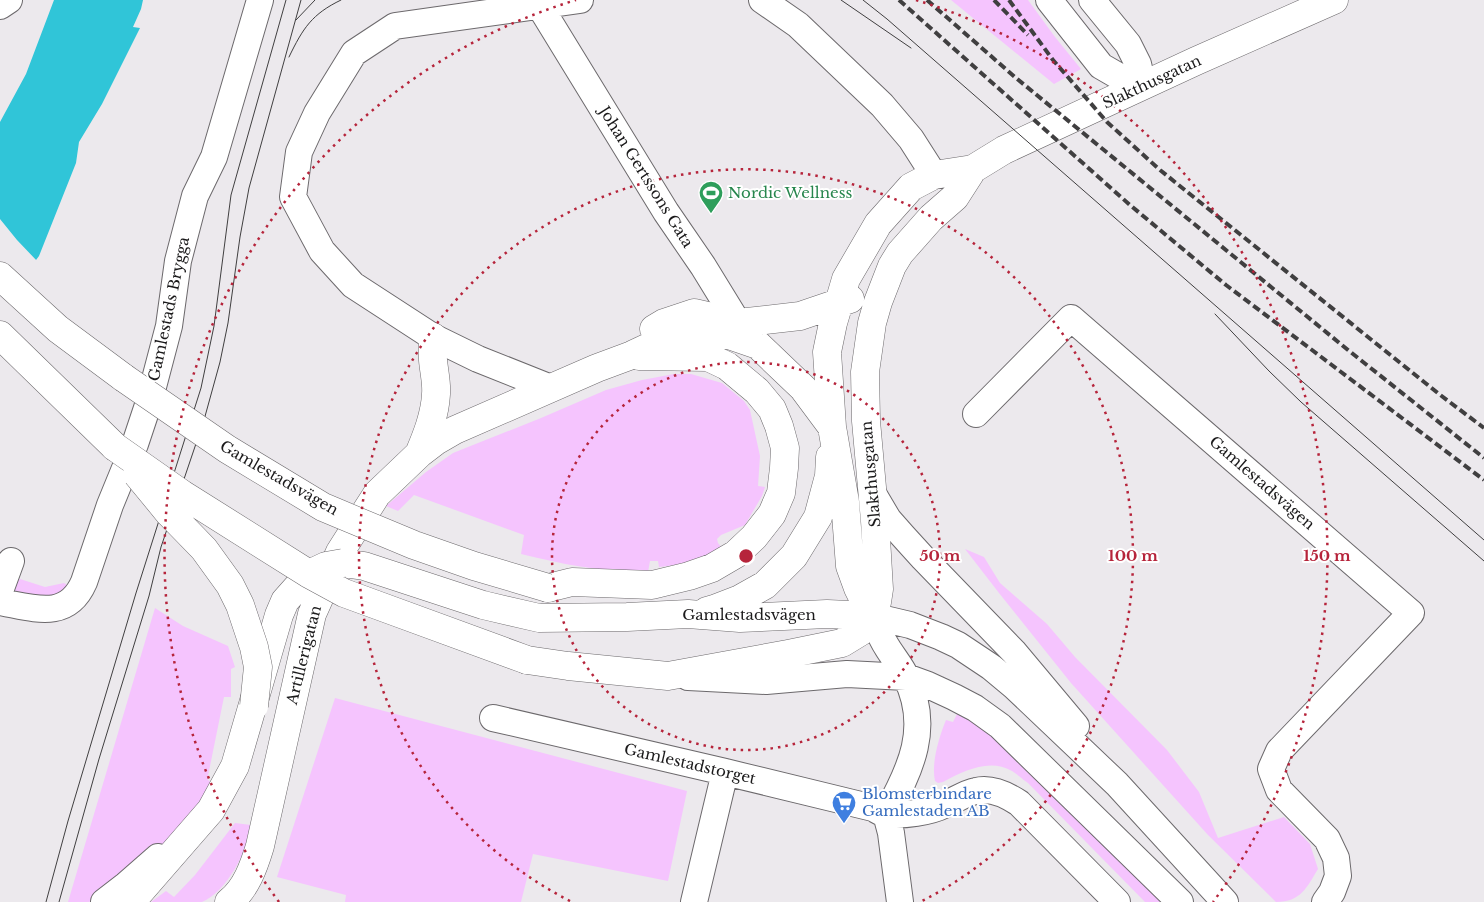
<svg xmlns="http://www.w3.org/2000/svg" width="1484" height="902" viewBox="0 0 1484 902" font-family="'Libre Baskerville',serif">
<rect width="100%" height="100%" fill="#ece9ed"/>
<path fill="#f5c4fe" d="M951 0H1028L1055 37 1081 69 1054 84Z
M674 374H691L722 383 744 401 750 410 760 456 758 486 765 487 762 496 745 525 721 535 717 539 718 543 722 548C700 559 683 565 659 567L658 561H650L648 572C605 573 562 564 521 554L524 535 414 495 398 511 386 506 426 472 453 453 541 418 606 390 642 380Z
M965 549 984 557 1000 583 1047 624 1075 657 1167 750 1199 792 1218 838 1284 817 1310 844 1318 869C1307 887 1301 902 1276 902L1208 835 1071 683 999 593Z
M20 579 45 587 64 583 67 585C55 603 30 596 12 593L16 580Z
M155 608 183 626 228 646 235 667 231 669V697H224L208 776V780L211 782 203 798 167 844 118 883 89 902H68Z
M335 698 687 791 668 881 533 854 521 902H345L346 895 277 877Z
M957 714 975 723 991 734 1164 902H1145L1028 783C1022 779 1017 774 1012 771 989 758 964 771 943 782L938 783 935 781C931 763 939 737 946 720L953 722Z
M235 823 251 825C248 850 227 892 202 902 195 902 161 902 151 902L166 891 174 897 195 875Z"/>
<path fill="#30c5d8" d="M54 0H143L141 9 133 27 140 28 102 104 79 142 76 163 39 256 0 308V122L26 74Z"/>
<path fill="#ece9ed" d="M0 219 17 240 38 262 0 311Z"/>
<g fill="none" stroke-linecap="round" stroke-linejoin="round">
<defs>
<path id="minor" d="M762 0 798 25 882 105 911 139 934 175
M1049 0 1101 66 1120 77 1143 85
M1092 0 1128 44 1138 64 1143 85
M539 5 666 212 703 266 738 323 749 335
M0 6 9 0
M551 388 478 359 433 337 353 285 322 251 293 197 299 152 317 113 354 53 395 26 580 0
M976 414 1071 318 1411 613 1279 751 1271 769 1279 790 1327 839 1336 858 1338 876 1332 892 1325 902
M872 492 888 519 903 536 923 558 1014 652 1076 726
M0 591 11 561
M0 602C34 608 67 621 84 582L110 505 135 444 149 402 169 326 178 261 195 196 214 157 260 0
M872 616 910 625 941 637 958 645 991 667 1015 687 1117 784 1225 902
M872 616C877 627 881 638 887 647 893 657 901 666 906 677 931 727 911 769 886 814L891 833 900 902
M688 677 766 681 847 674 906 677 928 685 954 697 975 708 1000 726 1180 902
M493 718 725 772 873 808C877 810 882 814 887 814 903 816 930 812 944 805 954 801 965 793 976 791 991 787 1007 795 1019 803L1117 902
M104 902 126 885 158 857
M694 902 725 772"/>
<path id="major" d="M0 276 58 329 124 378
M654 329 664 323 694 313 738 323 800 316 850 299
M0 335 115 447
M419 454C427 435 435 415 436 394 437 383 434 372 433 360 432 352 433 344 433 337
M343 563 364 566 483 605 539 618 627 617 688 614 740 618 827 614 872 616
M548 588 572 582 652 585 689 576 712 568 736 554 754 537 772 514 781 493 784 468 785 448 779 426 772 409 757 391 727 366 708 357 639 356
M707 611 714 609 740 599 765 585 794 556 818 517 829 476 830 457
M872 616 858 588 850 566 845 502 832 427 827 352 833 323 846 279 878 224 911 187 934 175 973 169 1004 150 1196 61 1334 0
M527 660 568 666 668 676 788 654 842 643 860 632 872 616 877 602 879 589 875 521 866 421 865 372 872 323 878 302 892 266 900 253 931 218 955 197 973 169
M131 902 211 810 235 766 279 615 285 601 309 574
M229 902C246 889 254 866 260 846L312 614 340 552 377 494 419 454 436 441 455 430 597 368 632 355 679 333 729 335 758 345 803 388 832 427"/>
</defs>
<use href="#minor" stroke="#6c696c" stroke-width="28"/>
<use href="#major" stroke="#6c696c" stroke-width="29"/>
<use href="#minor" stroke="#fff" stroke-width="26"/>
<use href="#major" stroke="#fff" stroke-width="28"/>
<path stroke="#403f40" stroke-width="1" d="M841 0 911 48
M863 0 887 19 1484 540
M296 20 315 0
M289 57C303 28 312 14 341 0
M1215 314 1269 371 1301 402 1484 561
M46 902 68 821 136 593 201 388 214 326 231 195 286 0
M59 902 99 759 149 596 161 547 204 420 220 362 228 323 240 237 249 188 301 0"/>
<path stroke="#403f40" stroke-width="4" stroke-dasharray="8 4" stroke-linecap="butt" d="M899 0 1130 205 1226 285 1484 480
M927 0 1016 78 1348 350 1484 458
M994 0 1028 35
M1009 0 1053 60 1107 122 1160 170 1439 394 1484 428"/>
<defs>
<path id="major-bridge" d="M124 378 227 449 323 507 414 545 474 566 548 588
M115 447 182 494 309 574 344 593 527 660
M137 474 169 513 204 549 230 585 240 605 254 647 258 667 254 706
M309 574 326 566 343 563"/>
</defs>
<use href="#major-bridge" stroke="#6c696c" stroke-width="29" stroke-linecap="butt"/>
<use href="#major-bridge" stroke="#fff" stroke-width="28"/>
</g>
<g fill="none" stroke="#b6243b" stroke-width="2.5" stroke-dasharray="2.5 5">
<circle cx="746" cy="556" r="194"/>
<path d="M570 901A387 387 0 1 1 922 901"/>
<path d="M279 902A581 581 0 0 1 576 0M916 0A581 581 0 0 1 1213 902"/>
</g>
<defs>
<symbol id="stadium-pin" viewBox="-11 -11 22 30"><path d="M0 17L-7.5 6A9.5 9.5 0 1 1 7.5 6Z" fill="#2e9e5b" stroke="#fff"/><path d="M0-5a6.5 5 0 1 0 0 10a6.5 5 0 1 0 0-10ZM-3.5-1.8h7v3.6h-7Z" fill="#fff"/></symbol>
<symbol id="supermarket-pin" viewBox="-11 -11 22 30"><path d="M0 17L-7.5 6A9.5 9.5 0 1 1 7.5 6Z" fill="#3f7fe0" stroke="#fff"/><path d="M-6-5.5h2.5l.6 2H6L4.5 2H-2.5L-4.4-4H-6ZM-1.5 3.2a1.3 1.3 0 1 0 .1 0ZM3 3.2a1.3 1.3 0 1 0 .1 0Z" fill="#fff"/></symbol>
</defs>
<g fill-rule="evenodd">
<use href="#stadium-pin" x="697" y="179" width="28" height="38"/>
<use href="#supermarket-pin" x="830" y="789" width="28" height="38"/>
</g>
<g text-anchor="middle" stroke-width="4" stroke-linejoin="round" paint-order="stroke">
<g font-size="15" fill="#1b1a1b" stroke="#fff">
<text transform="translate(1152 82) rotate(-25)" y="5">Slakthusgatan</text>
<text transform="translate(646 177) rotate(58)" y="5">Johan Gertssons Gata</text>
<text transform="translate(169 309) rotate(-78)" y="5">Gamlestads Brygga</text>
<text transform="translate(871 474) rotate(-95)" y="5">Slakthusgatan</text>
<text transform="translate(279 478) rotate(30)" y="5">Gamlestadsvägen</text>
<text transform="translate(1262 483) rotate(41)" y="5">Gamlestadsvägen</text>
<text x="749" y="620">Gamlestadsvägen</text>
<text transform="translate(304 655) rotate(-76)" y="5">Artillerigatan</text>
<text transform="translate(690 764) rotate(13)" y="5">Gamlestadstorget</text>
</g>
<g font-size="15" fill="#27864d" stroke="#fff" text-anchor="start">
<text x="728" y="198">Nordic Wellness</text>
</g>
<g font-size="15" fill="#366cbe" stroke="#fff" text-anchor="start">
<text x="862" y="799">Blomsterbindare<tspan x="862" dy="17">Gamlestaden AB</tspan></text>
</g>
</g>
<circle cx="746" cy="556" r="8" fill="#b6243b" stroke="#fff" stroke-width="2.5"/>
<g font-size="15" text-anchor="middle" font-weight="bold" fill="#b6243b" stroke="#fff" stroke-width="4" stroke-linejoin="round" paint-order="stroke">
<text x="940" y="561">50 m</text>
<text x="1133" y="561">100 m</text>
<text x="1327" y="561">150 m</text>
</g>
</svg>
